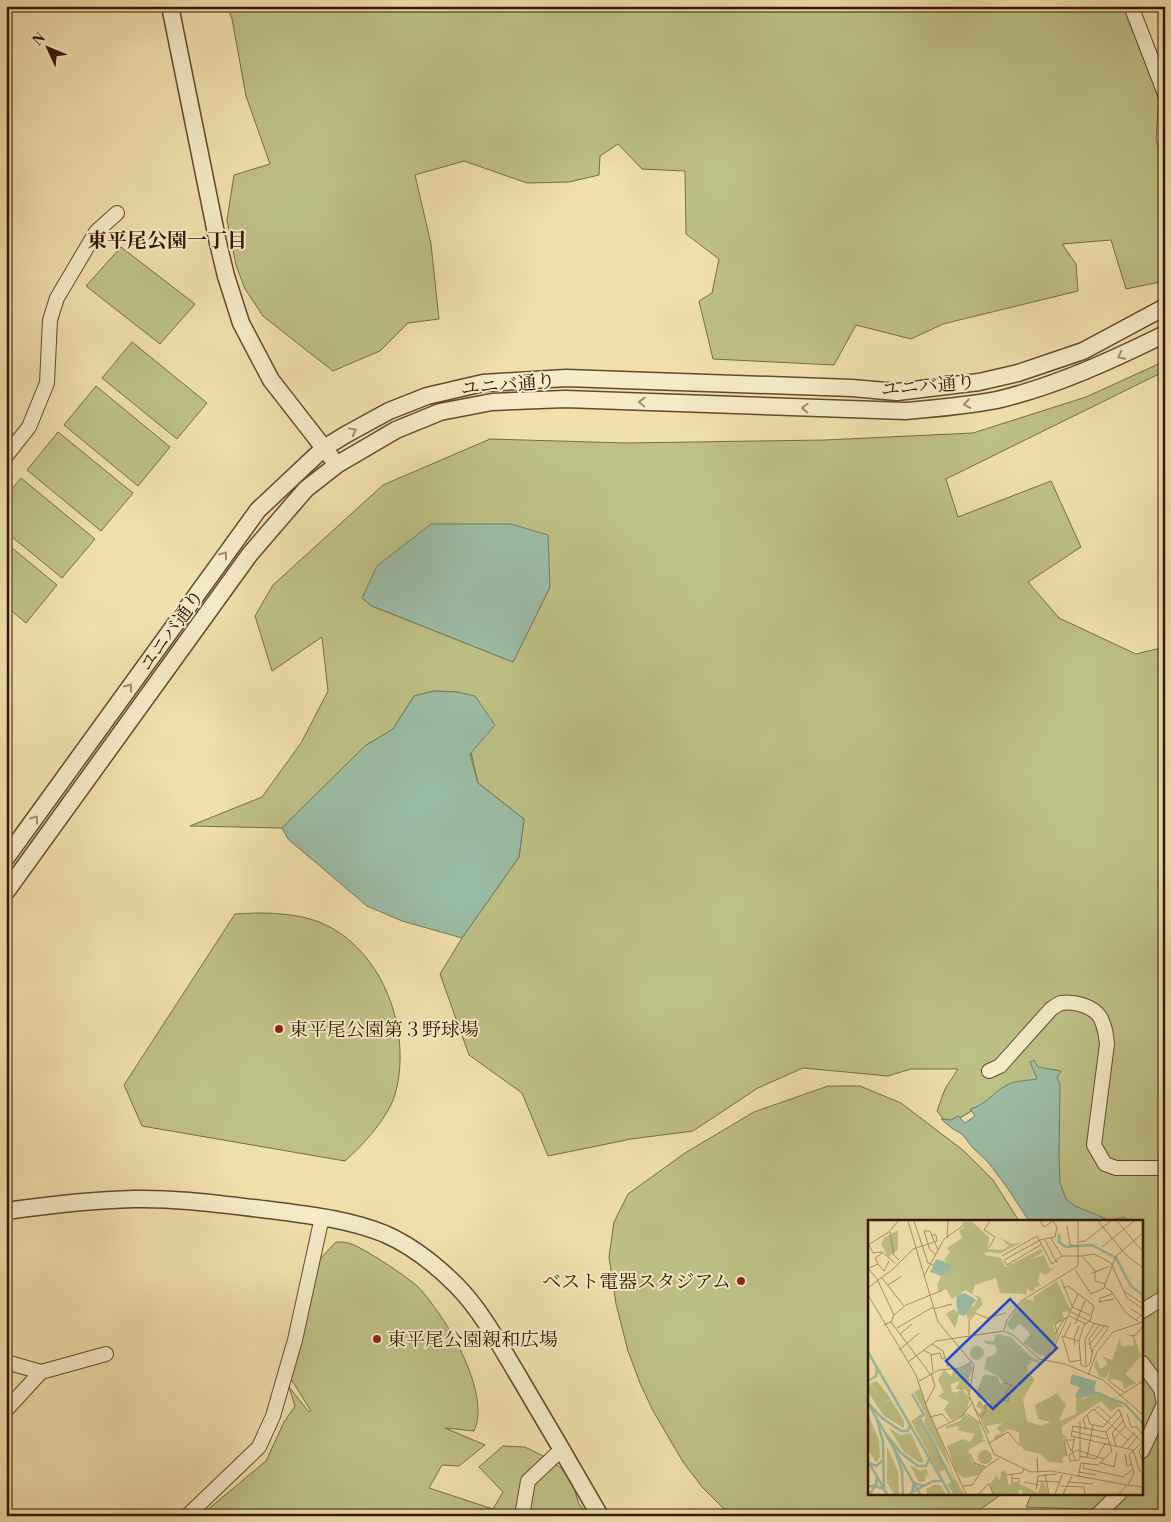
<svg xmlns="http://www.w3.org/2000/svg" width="1171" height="1522" viewBox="0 0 1171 1522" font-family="'Libre Bodoni','Noto Serif JP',serif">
<rect width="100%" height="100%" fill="#f0e0ac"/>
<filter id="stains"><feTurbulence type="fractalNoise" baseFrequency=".004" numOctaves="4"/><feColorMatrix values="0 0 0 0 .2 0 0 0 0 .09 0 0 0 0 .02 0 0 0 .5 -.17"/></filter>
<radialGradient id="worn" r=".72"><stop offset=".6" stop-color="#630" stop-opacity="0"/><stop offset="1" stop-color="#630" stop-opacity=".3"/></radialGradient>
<path fill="#bec186" stroke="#7a6c44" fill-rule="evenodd" d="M227 6H1127L1159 100 1156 140 1165 165V281L1126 289 1111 240 1062 244 1076 264 1078 291 943 324 911 339 856 325 834 365 713 359 699 301 712 293 719 259 686 234 685 171 642 169 618 144 600 156 599 175 569 182 527 183 464 161 415 175 431 244 439 319 408 323 380 351 333 371 263 316 245 289 236 265 227 220 234 175 270 164 246 96 232 19Z
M121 247 195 304 160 344 86 286Z
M132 342 207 403 177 439 102 378Z
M1165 361V371L946 479 958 517 1051 481 1081 547 1028 582 1059 618 1136 654 1165 647V1516H1082L1087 1509 1026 1507 1032 1493H1142V1221H1106L1071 1211 1010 1088 948 1125 937 1111 945 1089 958 1069H911L888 1076 803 1068 758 1088 693 1131 631 1139 548 1156 522 1093 469 1055 440 974 462 938 519 857 524 819 478 783 457 692 434 691 414 696 393 729 365 746 282 828 190 826 262 797 301 743 328 691 322 637 272 671 255 616 273 585 383 485 490 439 626 443 825 440 973 433 1086 397ZM550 587 513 662 372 606 362 598Z
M96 386 170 447 138 486 64 425Z
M58 432 133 493 101 531 27 470Z
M21 478 95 539 62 578 6 532V496Z
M6 543 57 585 26 623 6 606Z
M257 913C280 913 307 915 328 926 384 955 411 1030 396 1091 390 1116 364 1144 345 1161L142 1126 124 1085 235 914Z
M828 1086H860L901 1103 964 1151 993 1180 1019 1221H870V1493H1003L971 1516H731L703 1488 683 1462 652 1409 640 1383 628 1351 616 1304 609 1257 614 1222 628 1194 685 1153 754 1112Z
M336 1242C341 1242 347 1242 351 1244 364 1248 409 1278 418 1287 445 1315 492 1393 474 1431L445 1428 485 1445 459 1466 442 1465 429 1488 493 1509 503 1492 479 1467 503 1446 525 1447 543 1456 564 1470 573 1485 579 1504 589 1516H200L266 1461 284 1422 295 1406 289 1387 309 1412 311 1411 291 1379 319 1260Z"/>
<path fill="#9bbda6" stroke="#727b64" d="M431 524H511L548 535 550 587 513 662 372 606 362 598 377 566Z
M434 691 457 692 475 696 495 725 470 754 478 783 524 819 519 857 462 938 402 921 367 906 288 839 282 828 365 746 393 729 414 696Z
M1034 1060 1038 1067 1061 1071 1057 1078 1060 1084 1059 1156 1060 1183 1066 1199 1075 1206 1109 1220 1124 1217 1130 1221H1029L1006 1186 988 1162 973 1148 962 1134 953 1129 941 1119 951 1120 958 1116 965 1123 975 1116 970 1109C984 1106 993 1093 1005 1086 1015 1080 1026 1081 1037 1079L1030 1062Z"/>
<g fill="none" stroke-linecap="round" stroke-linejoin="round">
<defs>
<path id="minor" d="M1131 6 1165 94
M6 456 29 427 47 383 50 320 57 298 96 232 117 213
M989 1071 1000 1066 1051 1009C1054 1007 1058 1004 1061 1003 1074 1001 1093 1006 1100 1017 1105 1026 1106 1034 1107 1044L1094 1145 1105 1164 1116 1168H1165
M1142 1311 1165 1297
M6 1362 41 1372 106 1354
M1142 1363 1161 1389 1164 1404 1142 1451
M6 1410 41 1372
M187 1516 259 1447 273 1416 295 1340 322 1217
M522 1516 528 1481 562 1449
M1096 1516 1120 1493"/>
<path id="tertiary" d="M170 6 218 243 226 276 241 323 271 380 331 457
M6 858 258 510 324 448 345 435 389 411 427 396 483 383 566 378 852 388 897 392 979 382 1018 373 1083 351 1165 307
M6 892 250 554 306 489 338 464 396 430 440 412 492 402 565 399 906 411C937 408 970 406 1001 399 1058 385 1112 360 1165 334
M6 1211C49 1205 91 1200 134 1199 180 1198 225 1205 270 1210 309 1215 348 1219 385 1234 410 1245 436 1265 456 1285 480 1309 498 1342 516 1372 544 1419 572 1467 600 1516"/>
</defs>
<use href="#minor" stroke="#64492c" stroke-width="16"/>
<use href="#tertiary" stroke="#64492c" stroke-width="19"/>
<use href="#minor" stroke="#f5ebc9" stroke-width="14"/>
<use href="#tertiary" stroke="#f5ebc9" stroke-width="16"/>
</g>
<defs><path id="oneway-chevron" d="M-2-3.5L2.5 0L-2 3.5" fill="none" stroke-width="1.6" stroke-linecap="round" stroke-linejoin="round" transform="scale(1.25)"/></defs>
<g stroke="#9f8c6f">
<use href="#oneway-chevron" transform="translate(1121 356) rotate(154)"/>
<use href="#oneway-chevron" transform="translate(642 402) rotate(-178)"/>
<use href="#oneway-chevron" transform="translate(967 404) rotate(172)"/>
<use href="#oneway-chevron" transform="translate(805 408) rotate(-178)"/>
<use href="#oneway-chevron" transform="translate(353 431) rotate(-29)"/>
<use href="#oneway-chevron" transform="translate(224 555) rotate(-54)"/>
<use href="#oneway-chevron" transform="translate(129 687) rotate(-54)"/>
<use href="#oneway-chevron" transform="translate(35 819) rotate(-54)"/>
</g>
<g fill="#8f2418" stroke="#f5ebc9" stroke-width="2">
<circle cx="279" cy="1029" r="5"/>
<circle cx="741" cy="1281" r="5"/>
<circle cx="377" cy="1339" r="5"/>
</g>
<g text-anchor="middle" stroke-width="4" stroke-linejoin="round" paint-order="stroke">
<g font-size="19" fill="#351701" stroke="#f5ebc9">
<text transform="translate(508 384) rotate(-5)" y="7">ユニバ通り</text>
<text transform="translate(928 385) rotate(-5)" y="7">ユニバ通り</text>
<text transform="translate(171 630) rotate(-54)" y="7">ユニバ通り</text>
</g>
<g font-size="19" fill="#351701" stroke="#f5ebc9" text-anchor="start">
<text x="289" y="1036">東平尾公園第３野球場</text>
<text x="731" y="1288" text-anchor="end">ベスト電器スタジアム</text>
<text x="387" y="1346">東平尾公園親和広場</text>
</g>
<g font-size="20" font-weight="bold" fill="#351701" stroke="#f5ebc9">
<text x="167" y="247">東平尾公園一丁目</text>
</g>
</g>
<g transform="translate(868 1220)">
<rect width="275" height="275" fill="#f0e0ac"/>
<path d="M103 1 121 17 120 29 135 30 141 26 131 17 144 24 154 22 133 33 117 32V35L133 38 137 47 173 29 175 32 163 39 176 35 182 49 188 46 178 55 172 52 170 60 172 65 168 68 166 64 167 70 163 72 159 68 158 74 132 73 128 58 107 65 104 74 112 77 115 84 100 100 97 90 106 86 110 78 98 70 84 79 78 69 70 71 69 65 75 51 83 46 76 40 82 32 79 28 94 18 91 10 96 8 95 2ZM30 10V30L20 37 13 24 16 18ZM189 61 203 91 194 92 196 98 185 105 189 119 178 140 175 134 173 136 155 123 162 115 160 111 151 104 146 110 142 109 139 103 153 82 158 79 166 81 165 77ZM86 89 91 94 87 108 78 94ZM255 113 266 116 273 136 257 154 268 163 256 169 254 161 244 159 242 162 239 160 243 146 238 158 232 157 226 146 228 139 232 149 240 144 234 136 244 140 252 118 253 126H266L265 117ZM128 114 143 117 163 137 175 143 159 140 164 142 159 146 160 153 167 159 155 179 159 201 173 206 183 202 170 199 167 185 189 173 198 185 191 201 208 194V178L216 179 231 172 256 187H249L243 192 233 181 193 207 195 215 199 216 195 219 199 235 194 238 195 243 181 242 172 234 156 230 151 223V212L139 209 133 216 127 220 126 216 134 213 129 209 125 211 135 203 118 206 122 213 119 214 111 195 114 189 108 187 111 180 116 186 122 185V181L110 178 108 173 116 154 130 157 132 164 135 162 130 156 116 149 119 137 127 135 129 129 127 125 119 124 115 121H126ZM102 133a7 7 0 1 1 14 0a7 7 0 1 1-14 0ZM102 143 105 148 101 157V175L98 170 87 169 92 161 83 164 84 172H89L88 177 90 171H93L102 180 97 194 111 203 116 218 114 220H117L119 223 116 221 100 230 104 243 116 247 110 255 96 258 88 252 79 226 95 219 102 222 107 214 88 210 92 208 88 206 78 209V206L92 201 95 196 83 200 76 189 81 182 70 176 76 172 70 160 76 150 84 157 85 148 92 149ZM9 161 23 179 14 184 23 180 36 201V208L16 196 0 172 2 163 11 177 3 163ZM52 169 74 222 86 257 96 274H85L79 264 85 261 79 248 71 252 43 201 53 195V200L87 262 81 245 56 203 58 195 46 172ZM0 194 11 220 12 237 8 242 0 230ZM21 208 32 215 43 213 56 242 52 243 36 232ZM19 227 30 251 31 274H26L19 263ZM110 237a7 7 0 1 1 14 0a7 7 0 1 1-14 0ZM42 245 53 251 58 249 62 258 58 254 57 261 51 262ZM138 250 140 264H152L170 273 174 260 181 274H156L152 269 150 274H125L122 265 128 256 132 260 133 252ZM68 264 73 266 78 274H59L58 269Z" fill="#bec186"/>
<path d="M68 39 83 44V49L73 56 62 52ZM97 73 108 80 96 96 90 94 88 82 89 75ZM204 154 228 161 226 175 209 179 207 175 212 167 202 164Z" fill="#9bbda6"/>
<path fill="none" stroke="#9bbda6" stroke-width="2.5" d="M191 14V22L198 27 224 25 248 38 263 66 275 75M0 132 82 274M0 161 8 156 9 149M226 172 257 184 275 204M44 174 56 195 51 197 70 231 69 235M0 183 14 198 33 211H40L42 205M0 183 52 274M8 196 15 222 16 269M19 215 33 233 50 246H58L61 239M27 231 34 251 35 274M70 233 90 274M0 241 19 274M0 242 8 246 14 241M0 267 8 265 9 256M44 272 46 263 55 266M2 274 7 266 16 269M41 274 65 261H73"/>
<path fill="none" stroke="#a59068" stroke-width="1" d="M40 1 70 102 106 145 101 175 126 234 163 252 183 251 259 265M46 1 60 43 65 45M172 1 176 7 185 1M230 1 258 35 275 48M249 1 275 32M199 6 202 25 211 26M22 12 26 35 31 40M182 17 194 36H214L227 51M79 18 80 1M177 20 189 43M211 22 217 21 243 1M0 25 21 12 30 1M1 25 5 33 14 32 27 43M234 27 266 1M121 28 127 17 116 10 122 1M68 35 62 30 56 11H62L70 30M134 36 169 16 184 44 194 36M214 36 226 34 243 43 259 78 275 89M136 40 172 20 187 17 189 7 185 1M136 41 139 45 174 24M10 44 16 51 21 41M0 48 9 59 26 95M1 48 10 44 7 38 14 33M207 50 223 74 236 68M227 51V61L237 64M222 54 242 46M56 56 76 19 96 5M14 58 36 86M193 59 204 86M20 65 34 56M236 67 248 36 275 13M236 67 243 71 258 93 272 103M0 68 25 49 45 29 69 21 68 15H63M195 68 200 66 226 86 222 101M256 71 275 84M244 74 232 78 231 82 246 79M0 75 48 155 60 191 98 274M204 87 222 95M66 89 84 84M263 89 273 95 268 100M203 92 225 103 241 107 225 129 222 144 218 147M201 96 218 104M23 102 26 95 38 85 75 70M207 104 217 81M16 105 23 102 62 154M29 108 65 87M136 110 139 100 153 81 210 46V1M32 114 44 104M187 114 197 98M101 115V101L107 93 119 98 138 93M194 116 202 142 213 140M194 116 211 121M262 116 268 115 275 106M190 117 187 104 200 97M196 117 203 102M64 124 75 131 80 147M207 125 206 119 211 106M221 125 237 105M31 130 51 113M55 130 63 134 65 152M224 133 221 119 232 104M63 135 72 133 74 139 77 138M177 141 184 132 210 74M40 142 68 121 136 111 145 115 171 139 197 144 235 160 275 195M218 146 217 119 226 104M218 147 213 145 211 121 216 105 222 101M220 155 229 132 245 112 275 102M51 161 71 150 92 148 104 142M242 162 256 172M92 168 103 180M251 176 275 161M58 183 67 166 63 153M106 188 113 197 118 190 116 185 126 186 132 180 141 181 138 172 144 165 137 163M227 190 230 186 243 198M98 193 113 204M259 194 263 207H269L275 216M219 195 222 204 235 207 251 189 257 206 273 221M62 197 74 194 82 203M69 209 93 197 105 182M218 209 215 199 225 189 260 220M204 211 239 219M238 212 205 206 203 216 265 230 272 252M199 217 196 220 199 236M207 217 204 230 207 240M246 219 257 206M120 224 140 212 152 226M248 226 244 213 256 200M254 227 267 212M260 228 271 215M203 231 198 220H206M244 231 238 212 254 194M102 234 106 243 118 247M257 234 259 246 264 244M261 235 275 221M211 236 228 239 237 224M219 237 225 205M169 238 170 253M212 239V201M212 240 202 241 201 235 209 230 236 239M274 240 271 231 275 226M216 243 215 248 255 257 265 249M233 243 246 247 249 232M211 252 228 255M144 254V263H151V258L144 259M177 254 181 274M139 255 154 253 156 249M210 257 213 243 230 245 244 231M169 261 193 262M156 262 171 265M200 262 225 264M260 265 266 253 261 235M95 266 104 265 115 249 131 238M192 266 216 267 217 274M168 270 170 256 189 254M111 274 121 263 125 274M187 274 194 255M195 274 204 256M251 274 259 265 275 267"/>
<path fill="#1d4ed8" fill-opacity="0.15" stroke="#1d4ed8" stroke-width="2.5" d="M142 79 189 128 125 189 78 141Z"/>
<rect width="275" height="275" fill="none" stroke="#351701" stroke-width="2.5"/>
</g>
<rect width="1171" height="1522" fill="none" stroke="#f0e0ac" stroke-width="25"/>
<rect x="8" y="8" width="1156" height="1507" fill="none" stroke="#351701" stroke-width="2.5"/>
<rect x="12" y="12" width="1146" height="1497" fill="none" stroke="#351701"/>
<g transform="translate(48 48) rotate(314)" stroke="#f5ebc9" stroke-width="4" paint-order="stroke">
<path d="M0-4L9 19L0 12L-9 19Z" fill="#351701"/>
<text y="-8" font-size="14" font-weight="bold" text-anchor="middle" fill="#351701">N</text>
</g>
<rect width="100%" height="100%" filter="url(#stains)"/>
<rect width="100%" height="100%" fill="url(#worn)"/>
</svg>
